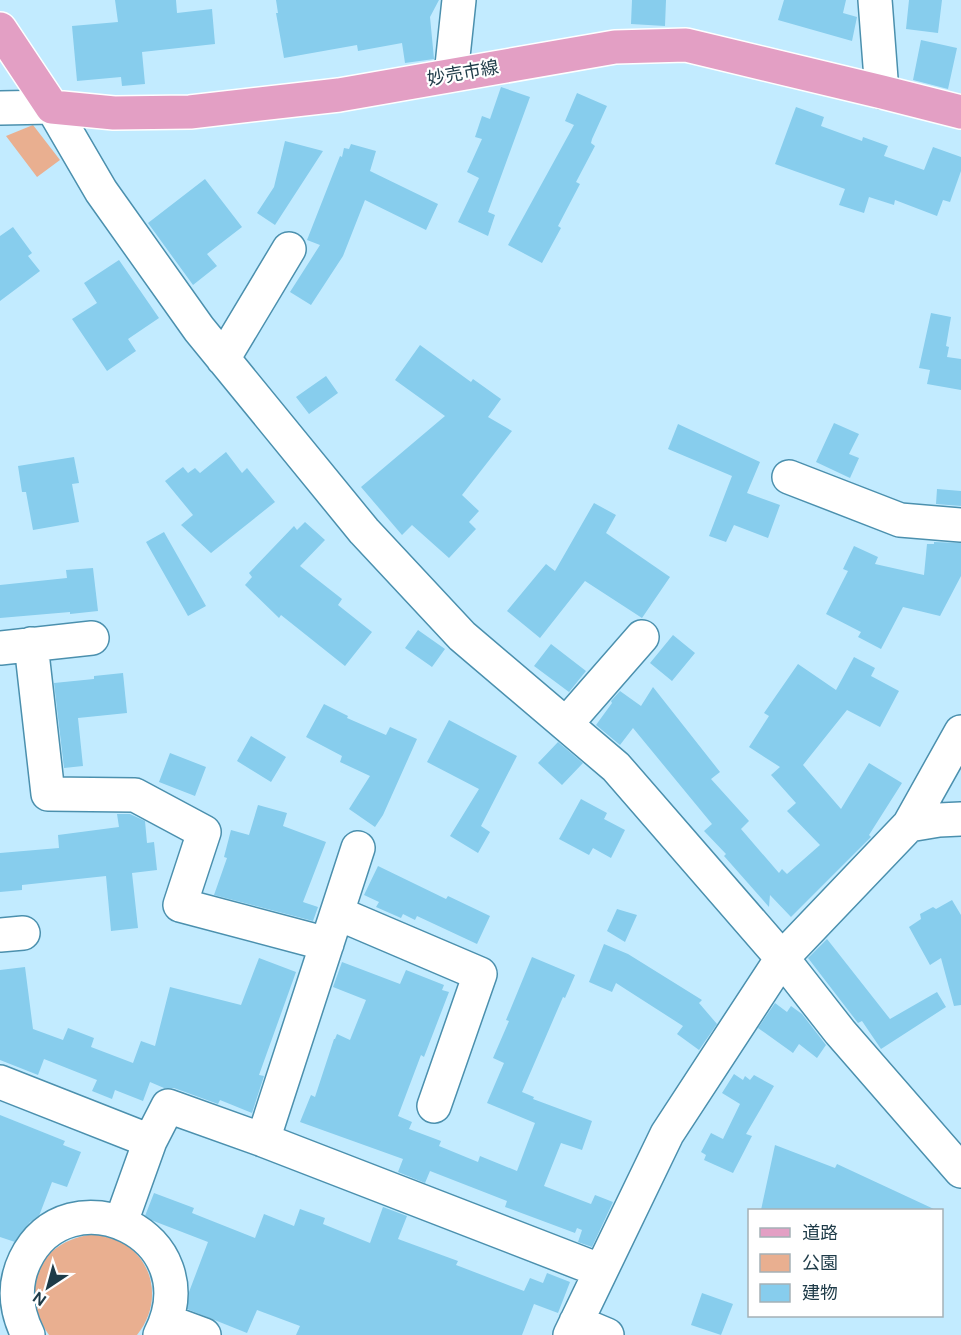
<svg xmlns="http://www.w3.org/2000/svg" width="961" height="1335" viewBox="0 0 961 1335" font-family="'DM Sans','Noto Sans JP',sans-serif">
<rect width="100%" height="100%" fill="#c2ebff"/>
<path fill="#e9af90" d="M33 125 60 160 37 177 6 136Z
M95 1234C106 1237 117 1239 126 1245 157 1266 160 1307 137 1335H49C16 1289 39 1240 95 1234Z"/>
<path fill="#87cded" d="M115 0H176L177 13 212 9 215 44 142 52 145 84 122 86 121 77 77 81 72 26 118 22Z
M276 0H439L430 17 434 59 405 63 402 43 358 51 357 45 284 58 276 13H278Z
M632 0H666L665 26 631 24Z
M784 0H846L843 13 857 17 852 41 778 20Z
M909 0H942L938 33 906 29Z
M921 40 957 48 948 89 913 80Z
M501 87 530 97 488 212 495 215 488 236 458 222 479 178 467 172 482 139 475 137 482 116 490 119Z
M577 93 607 106 592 139 591 143 595 146 576 182 580 184 558 226 561 228 542 263 508 245 574 125 565 121Z
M796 107 824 117 821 126 862 141 863 137 888 146 884 156 924 170 933 147 961 157V171L950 202 943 200 937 216 895 200 894 205 869 197 864 213 839 205 845 189 775 164Z
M285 141 323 151 275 225 257 213 274 187Z
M351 144 376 151 370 171 438 204 426 230 365 200 343 256 311 305 290 292 320 245 307 240 340 156 342 157 344 148 349 149Z
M205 179 242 227 207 254 217 266 193 285 148 223Z
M13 227 32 253 28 256 40 271 0 301V236Z
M119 260 159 318 128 339 136 351 107 371 72 319 97 303 84 283Z
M931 313 951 317 946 346 949 347 947 357 961 359V390L927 384 930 370 919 368Z
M420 345 471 382 473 379 501 399 488 417 512 431 462 495 479 511 469 522 476 529 449 558 412 525 402 535 361 487 445 416 395 380Z
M326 376 338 393 309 414 296 397Z
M834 423 859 434 849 454 859 458 850 478 816 462Z
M678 424 760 462 747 493 780 505 768 538 734 525 726 542 709 536 732 476 668 449Z
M226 452 242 473 247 468 275 502 211 553 181 525 193 515 165 481 183 467 188 473 195 468 200 473Z
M74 457 79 483 72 484 79 522 33 530 26 492H22L18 466Z
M937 489 961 491V506L936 504Z
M594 503 616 515 606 533 670 577 642 618 585 581 540 638 507 611 546 564 555 571Z
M305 522 325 540 300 566 342 599 338 605 372 632 345 666 281 615 279 618 245 585 252 577 249 573 294 526 297 530Z
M164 532 206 606 188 616 146 542Z
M934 542 961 543V576L940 616 903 607 881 649 858 637 861 632 826 614 848 571 843 569 854 546 878 557 875 564 924 575 927 544H934Z
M93 568 98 611 70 614V612L0 618V585L67 578 66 570Z
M418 630 445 649 432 667 405 648Z
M673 635 695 653 672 681 650 663Z
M551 644 586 671 569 692 534 666Z
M854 657 875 668 871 676 899 691 880 727 847 710 803 765 841 809 869 763 902 783 869 835 871 837 791 917 770 895 769 907 724 856 726 854 704 831 712 824 633 728 620 745 596 725 612 703 611 701 620 691 641 706 653 687 720 772 711 779 749 821 741 829 779 873 782 869 787 874 820 845 787 811 796 803 771 775 780 767 749 747 769 716 764 713 798 664 836 690Z
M123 673 127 713 78 718 83 766 64 768 54 683 94 679V676Z
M324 704 348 716 347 718 386 735 390 727 417 739 383 815 375 827 349 809 370 776 340 762 342 756 306 737Z
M449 720 517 756 481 826 490 832 478 853 450 836 479 789 427 762Z
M251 736 286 757 271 782 237 761Z
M558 742 583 763 562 785 538 763Z
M170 753 206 767 195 796 159 782Z
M581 799 607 813 604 819 625 830 611 858 593 848 589 855 559 839Z
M258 805 287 813 283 826 326 842 303 902 318 907 313 921 214 895 227 858 224 857 231 830 249 835Z
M117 814H130L145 821 147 843 154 842 157 870 132 873 138 928 111 931 106 876 22 885V890L0 892V853L59 848 58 835 119 827Z
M378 866 446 899 448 896 490 916 477 944 417 916 415 920 403 914 401 918 376 907 379 902 364 895Z
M952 900 961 915V1005L954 1006 941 958 930 965 909 927 921 919 920 914 933 907 936 909Z
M617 909 637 915 625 942 607 931Z
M827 939 890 1019 937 992 946 1007 881 1049 862 1021 858 1023 808 958Z
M604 944 628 954 702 1000 699 1003 717 1024 699 1050 677 1034 683 1026 616 983 612 992 589 982Z
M532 957 575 975 565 998 563 997 522 1092 534 1097 533 1099 592 1121 582 1150 561 1143 544 1186 591 1204 595 1195 613 1202 592 1247 578 1242 582 1230 577 1228 575 1233 505 1207 507 1201 430 1171 425 1183 398 1172 403 1159 300 1122 311 1095 315 1097 334 1039H335L337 1034 350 1040 366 1000 333 987 342 962 400 984 406 970 444 985 442 990 449 992 424 1057 421 1055 398 1116 412 1122 409 1129 441 1141 439 1146 478 1162 480 1156 517 1171 535 1123 487 1103 504 1063 493 1058 509 1021 506 1020Z
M259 958 296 972 259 1075 264 1076 252 1113 220 1100 218 1104 174 1088H164L150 1082 143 1101 115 1090 112 1099 92 1091 97 1080 44 1059 38 1075 0 1060V970L25 967 33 1029 63 1040 68 1028 94 1038 91 1047 133 1063 141 1041 155 1046 170 987 241 1005Z
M775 1003 787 1012 791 1006 802 1014 826 1045 817 1058 799 1044 793 1053 758 1028Z
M734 1074 743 1080 745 1076 750 1080 754 1075 774 1086 746 1134 752 1136 733 1173 704 1160 706 1155 701 1152 711 1133 723 1139 740 1104 722 1093Z
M0 1115 65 1141 63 1145 81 1152 67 1187 52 1182 39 1216 30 1222 15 1242 0 1237Z
M775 1145 835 1168 837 1164 936 1210H761Z
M154 1193 194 1208 192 1213 255 1238 264 1214 294 1226 300 1209 325 1218 323 1224 370 1243 383 1207 407 1216 398 1239 458 1261 456 1265 524 1291 530 1278 543 1283 547 1273 570 1282 558 1313 534 1304 522 1335H296L300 1326 257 1310 247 1333 187 1309 189 1292 208 1242 151 1220 145 1216Z
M702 1293 733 1304 721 1335 691 1325Z"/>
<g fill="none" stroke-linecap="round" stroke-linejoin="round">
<defs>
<path id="minor" d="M875 0 882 92
M451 75 459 0
M0 108 52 107 101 191 199 329 364 531 462 636 616 767 782 958 840 1032 961 1171
M223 359 289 249
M789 477 900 520 961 525
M31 644 48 794 135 795 204 832 180 905 327 944
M0 648 92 638
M566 724 642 637
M909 825 939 820 961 819
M337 913 480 974 434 1106
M0 935 23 933
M0 1082 150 1141 168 1106 263 1140 599 1270
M263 1140 358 848
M121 1222 150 1141
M166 1321 204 1335
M576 1322 607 1335
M28 1335C16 1311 13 1285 25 1260 68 1171 211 1234 160 1335
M570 1335 667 1134 782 958 909 825 961 732"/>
<path id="major" d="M0 29 52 107 114 113 190 112 339 95 615 47 686 45 882 92 961 112"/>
</defs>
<use href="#minor" stroke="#4b90ae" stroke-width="36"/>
<use href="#major" stroke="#fff" stroke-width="36"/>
<use href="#minor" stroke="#fff" stroke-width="33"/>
<use href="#major" stroke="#e39fc4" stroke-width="33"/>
</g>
<g text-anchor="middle" stroke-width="4.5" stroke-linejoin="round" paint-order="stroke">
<g font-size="18" fill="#1e3b48" stroke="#fff">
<text transform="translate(463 73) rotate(-10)" y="6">妙売市線</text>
</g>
</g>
<rect x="748" y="1209" width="195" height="108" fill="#ffffff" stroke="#a5b1b6" stroke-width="1.5"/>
<rect x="760" y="1228" width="30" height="9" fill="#e39fc4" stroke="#a5b1b6" stroke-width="1.5"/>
<text x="802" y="1239" font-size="18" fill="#1e3b48">道路</text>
<rect x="760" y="1254" width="30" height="18" fill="#e9af90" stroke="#a5b1b6" stroke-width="1.5"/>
<text x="802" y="1269" font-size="18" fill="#1e3b48">公園</text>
<rect x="760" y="1284" width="30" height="18" fill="#87cded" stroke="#a5b1b6" stroke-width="1.5"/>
<text x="802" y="1299" font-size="18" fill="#1e3b48">建物</text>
<g transform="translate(48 1287) rotate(216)" stroke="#ffffff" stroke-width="4.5" paint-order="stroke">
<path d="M0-4.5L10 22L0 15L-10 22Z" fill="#1e3b48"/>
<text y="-9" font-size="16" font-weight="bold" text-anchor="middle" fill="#1e3b48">N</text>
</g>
</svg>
